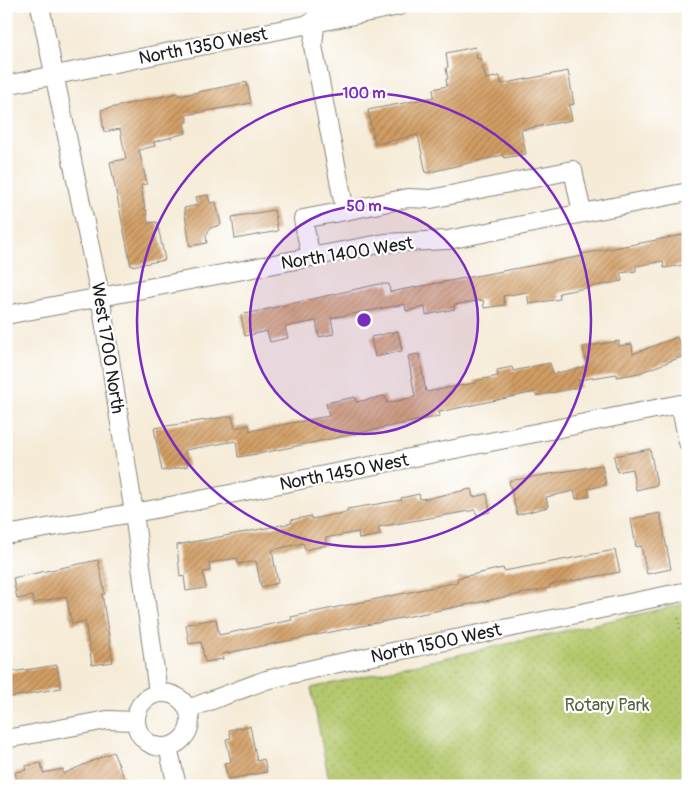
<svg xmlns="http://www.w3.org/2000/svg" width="694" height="792" viewBox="0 0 694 792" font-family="Pangolin,sans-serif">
<defs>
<pattern id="park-dots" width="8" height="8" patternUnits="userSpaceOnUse" patternTransform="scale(1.25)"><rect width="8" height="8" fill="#b3c76b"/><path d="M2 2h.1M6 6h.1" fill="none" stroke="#99aa5c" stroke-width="1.8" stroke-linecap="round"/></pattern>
<pattern id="building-hatch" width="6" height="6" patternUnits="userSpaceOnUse" patternTransform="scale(1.25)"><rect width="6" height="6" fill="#d29e65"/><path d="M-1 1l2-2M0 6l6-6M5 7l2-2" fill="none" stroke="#aa8052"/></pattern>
</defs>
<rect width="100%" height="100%" fill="#fff"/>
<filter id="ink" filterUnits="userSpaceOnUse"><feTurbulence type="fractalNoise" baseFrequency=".02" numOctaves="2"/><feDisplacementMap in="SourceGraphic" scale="10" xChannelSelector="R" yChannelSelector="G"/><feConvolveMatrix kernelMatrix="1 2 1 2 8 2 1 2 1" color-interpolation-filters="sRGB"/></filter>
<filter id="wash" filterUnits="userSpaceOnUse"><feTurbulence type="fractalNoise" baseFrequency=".0096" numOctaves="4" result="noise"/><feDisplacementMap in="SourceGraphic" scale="20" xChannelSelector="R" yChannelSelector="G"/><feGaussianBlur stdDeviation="1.12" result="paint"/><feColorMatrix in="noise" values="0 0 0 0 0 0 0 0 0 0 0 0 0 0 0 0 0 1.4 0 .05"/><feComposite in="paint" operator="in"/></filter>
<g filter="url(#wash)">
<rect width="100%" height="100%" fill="#f5ebd7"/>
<path fill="url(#park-dots)" stroke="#687244" d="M688 603V786H330L311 688Z"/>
<g id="blocks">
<path fill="url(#building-hatch)" d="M475 47 477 59 480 58 486 79 500 76 501 84 568 71 574 104 569 105 572 120 521 130 526 154 504 158 503 155 426 173 418 135 375 144 368 110 434 97 433 89 447 86 446 79H448L446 68 448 67 446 53Z
M247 82 251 103 186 115 188 122 184 123 186 133 154 142 155 146 139 150 147 184 141 185 145 210H146L148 223 157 222 165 260 131 266 110 162 126 159 120 129 104 132 101 110 178 93 179 96Z
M208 195 210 203 216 202 221 225 210 228 206 236 207 243 190 246 184 208 198 205 196 197Z
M274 210 278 231 235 239 232 217Z
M688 234V256L683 257 684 265 664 268 663 261 636 266V271L620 273 622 281 559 293 560 299 529 304 527 292 503 296 505 305 484 308 483 300 454 305 455 309 426 315 425 307 406 311 405 304 331 318 334 334 319 337 316 321 285 327 288 338 270 342 267 331 245 336 241 315 379 284H389L390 292 583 256 582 254Z
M398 331 402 351 375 357 371 337Z
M677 337 684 356 639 373 617 377V374L578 380 580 387 536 396 535 392 439 412 440 416 263 453 238 457 236 441 185 450 188 466 162 471 154 428 232 416 235 428 249 425 250 431 329 416 326 403 355 397 356 402 385 396 387 403 415 397 408 356 419 354 426 392 475 383 474 381 498 376 497 370 512 367 513 371 550 363 553 374 587 366 583 347 619 341V346L632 344 633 354Z
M650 449 657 485 636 490 632 469 617 472 614 456Z
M602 465 606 485 588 489 590 496 576 499 574 491 546 497 548 507 517 515 509 481Z
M471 489 473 497 487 494 490 512 477 515 475 510 378 527 380 535 359 539 358 532 325 538 327 545 305 550 303 543 272 550 278 583 261 587 256 561 238 564 237 558 209 563 210 571 203 572 206 588 186 591 184 576 180 577 177 545 277 526 292 523 291 520 311 516V519L348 512 347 509 402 500 401 498 419 494 420 499 429 498Z
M660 513 671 569 647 574 641 546 636 547 631 519Z
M615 550 620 572 549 585 550 588 222 654 223 659 205 662 201 642 189 644 186 624 216 619 219 635 292 620 291 617 314 612 458 582 457 578 503 568 504 571Z
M98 560 105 594H102L113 662 92 665 85 621 72 624 66 596 34 603 32 596 17 599 13 578Z
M57 665 61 688 6 698V673Z
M250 726 257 761 264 759 267 772 228 779 224 763 231 762 226 739 231 738 229 730Z
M113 752 128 786H18L15 772 26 770 25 766 41 763 43 773 63 769V774Z"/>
</g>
</g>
<g filter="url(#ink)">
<use href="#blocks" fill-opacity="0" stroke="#88847a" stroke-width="1"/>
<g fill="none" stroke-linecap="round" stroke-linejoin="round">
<defs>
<path id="minor" d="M40 6 100 295 134 513 158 693
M317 6 313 46 345 211 408 198 431 199 573 170 582 213
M6 85 399 6
M311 257 303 219 345 211
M6 315 385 243 448 240 688 192
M6 535 150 510 680 404 688 442
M136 720a27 27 0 1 1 54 0a27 27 0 1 1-54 0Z
M188 709 266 680 334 664 688 591
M6 739 107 720 135 721
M168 747 177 786"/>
</defs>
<use href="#minor" stroke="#88847a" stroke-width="20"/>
<path stroke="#88847a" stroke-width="2.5" stroke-dasharray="1 4" stroke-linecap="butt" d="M678 618 688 665"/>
<use href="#minor" stroke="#fff" stroke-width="18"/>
</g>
</g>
<circle cx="364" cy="320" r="114" fill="#7b2cbf" fill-opacity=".12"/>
<g fill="none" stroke="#7b2cbf" stroke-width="2.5">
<circle cx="364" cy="320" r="114"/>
<circle cx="364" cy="320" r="227"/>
</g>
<g text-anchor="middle" stroke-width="4.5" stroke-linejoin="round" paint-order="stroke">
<g font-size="18" fill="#1c1c1c" stroke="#fff">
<text transform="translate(203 46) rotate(-11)" y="6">North 1350 West</text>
<text transform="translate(347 253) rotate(-9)" y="6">North 1400 West</text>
<text transform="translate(108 348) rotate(81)" y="6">West 1700 North</text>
<text transform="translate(344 472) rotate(-11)" y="6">North 1450 West</text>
<text transform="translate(436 643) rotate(-12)" y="6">North 1500 West</text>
</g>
<g font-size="18" fill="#58603c" stroke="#fff">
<text x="607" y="711">Rotary Park</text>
</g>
</g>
<circle cx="364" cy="320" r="8" fill="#7b2cbf" stroke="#fff" stroke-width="2.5"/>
<g font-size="15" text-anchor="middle" font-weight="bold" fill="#7b2cbf" stroke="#fff" stroke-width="4.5" stroke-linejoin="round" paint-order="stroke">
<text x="364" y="98">100 m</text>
<text x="364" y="211">50 m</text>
</g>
<rect width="694" height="792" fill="none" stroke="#fff" stroke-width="25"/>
</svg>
